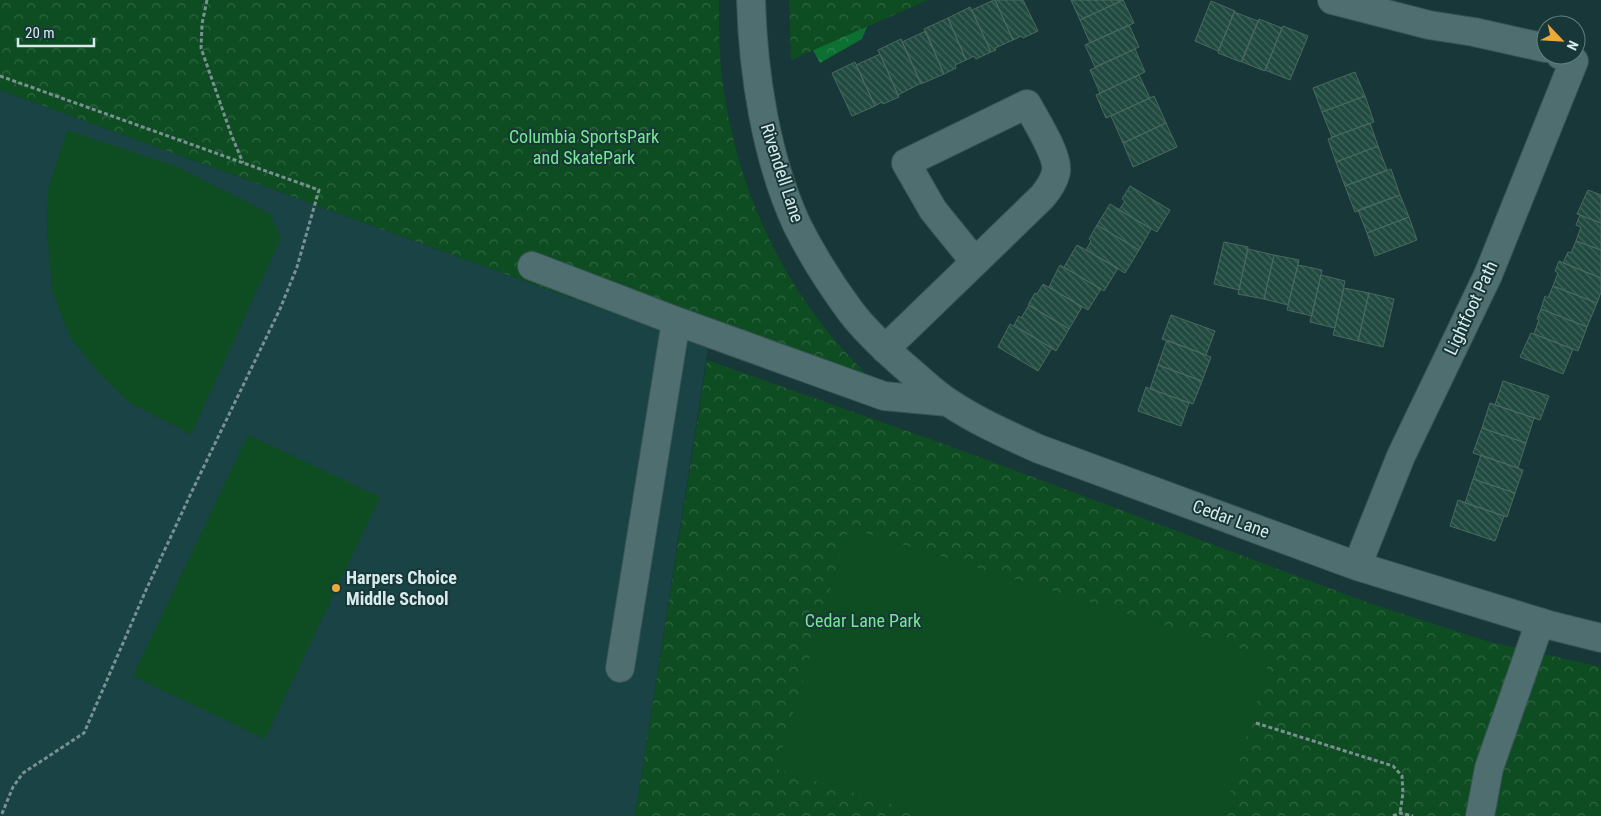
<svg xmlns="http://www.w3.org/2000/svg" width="1601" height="816" viewBox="0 0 1601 816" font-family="'Roboto Condensed',sans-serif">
<defs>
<pattern id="forest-crowns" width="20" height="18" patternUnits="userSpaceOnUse" patternTransform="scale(1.25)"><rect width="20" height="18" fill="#0b7032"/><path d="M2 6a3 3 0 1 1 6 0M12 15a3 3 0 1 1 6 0" fill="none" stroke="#2e8550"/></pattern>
<pattern id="park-crowns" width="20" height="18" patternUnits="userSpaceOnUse" patternTransform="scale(1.25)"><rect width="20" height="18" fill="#0e4c22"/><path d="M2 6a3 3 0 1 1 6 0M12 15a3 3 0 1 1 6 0" fill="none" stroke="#306642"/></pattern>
<pattern id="building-back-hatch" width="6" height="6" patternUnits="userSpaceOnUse" patternTransform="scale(1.25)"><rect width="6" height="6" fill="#214b40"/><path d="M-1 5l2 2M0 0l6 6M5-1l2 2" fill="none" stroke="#41655c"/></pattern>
</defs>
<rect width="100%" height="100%" fill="#183738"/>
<path fill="#194345" d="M0 90 708 348 635 816H0Z"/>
<path fill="url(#forest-crowns)" d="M878 0 862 39 820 63 797 21Z"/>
<path fill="url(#park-crowns)" d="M0 0H719C719 26 719 53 722 79 733 165 766 251 818 319 838 346 862 371 887 394L711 331 708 348 0 90Z
M789 0H928L791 60Z
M707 360 966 452 1369 603 1487 641 1601 667V816H635Z"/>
<path fill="#0e4c22" d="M67 130 178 167 270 214 281 238 191 434 130 403 100 374 70 337 52 290 47 231 48 190Z
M248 435 380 497 265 739 133 676Z
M849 528 1270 658 1223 816H930L776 769Z"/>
<path fill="url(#building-back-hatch)" stroke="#4c6960" d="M994 0H995L1013 40 995 48 996 50 991 52 972 10Z
M995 0H1023L1038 31 1023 38 1021 36 1013 40Z
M1071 0H1123L1080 20Z
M1123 0 1134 23 1090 43 1080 20Z
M1211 1 1235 11 1218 51 1195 41Z
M970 7 991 52 976 59 974 56 966 60 948 18Z
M1234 12 1258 21 1241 62 1218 53Z
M948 18 966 60 955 65 956 68 944 74 924 29Z
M1259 19 1282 28 1265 71 1242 62Z
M1129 25 1139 47 1095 67 1085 45Z
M1283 26 1308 36 1290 80 1265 70Z
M926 31 944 74 921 84 902 42Z
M901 39 921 83 898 95 878 50Z
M1135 49 1145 72 1100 93 1090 70Z
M880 54 899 97 883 104 882 102 875 106 856 65Z
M855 62 875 106 852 116 832 73Z
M1355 72 1365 96 1322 112 1313 88Z
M1139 75 1150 98 1106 118 1096 95Z
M1154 96 1166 123 1123 143 1111 116Z
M1365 96 1374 122 1332 137 1322 112Z
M1166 123 1177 147 1133 167 1123 143Z
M1370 123 1378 146 1336 162 1328 139Z
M1378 146 1387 170 1345 186 1336 162Z
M1391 169 1400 195 1355 212 1345 186Z
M1130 186 1170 210 1157 232 1119 210 1125 201 1122 199Z
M1588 190 1601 195V223L1577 214Z
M1400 195 1409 217 1367 233 1358 210Z
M1110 204 1151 229 1139 250 1097 225Z
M1580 215 1601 223V250L1576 241 1581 227 1576 225Z
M1409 217 1417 240 1375 256 1367 233Z
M1097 225 1139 250 1125 273 1086 250 1091 241 1089 239Z
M1576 241 1601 250V278L1563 263 1568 252 1571 253Z
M1224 242 1248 247 1239 290 1214 284Z
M1077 245 1118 268 1104 291 1064 267Z
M1248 249 1274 255 1264 299 1238 294Z
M1274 255 1299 260 1288 305 1264 299Z
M1559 261 1601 278V292L1597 303 1553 286 1558 273 1555 271Z
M1060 265 1101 289 1088 310 1049 287Z
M1298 265 1322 270 1312 316 1287 310Z
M1321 275 1345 281 1335 328 1310 322Z
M1043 284 1082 307 1069 329 1028 305 1035 293 1037 294Z
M1553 286 1597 303 1587 327 1541 309 1545 296 1548 298Z
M1344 288 1369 293 1358 341 1333 335Z
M1369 293 1394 299 1383 347 1358 341Z
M1029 305 1069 329 1056 351 1014 325 1019 316 1021 318Z
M1541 309 1587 327 1578 351 1534 334 1539 320 1537 319Z
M1171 315 1215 331 1206 355 1162 339Z
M1010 324 1052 348 1038 371 998 347Z
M1531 333 1573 349 1563 374 1520 357Z
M1167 340 1211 357 1202 381 1158 365Z
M1158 365 1202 381 1193 404 1150 389Z
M1503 381 1549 396 1540 420 1495 405Z
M1146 387 1189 403 1181 426 1138 411Z
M1490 403 1534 418 1526 443 1482 428Z
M1482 428 1526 443 1518 468 1473 453Z
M1481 455 1523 470 1515 493 1473 479Z
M1473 479 1515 493 1507 517 1465 503Z
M1458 500 1504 516 1495 541 1450 526Z"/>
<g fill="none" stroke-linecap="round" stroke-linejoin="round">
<defs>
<path id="minor" d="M751 0C753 73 766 158 797 225 812 255 831 285 851 312 868 334 889 353 910 371 922 381 934 393 948 402 976 421 1008 435 1039 449L1357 566 1549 625 1601 638
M1332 0 1429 25 1474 32 1546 48
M532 266 676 321 884 396 948 402
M885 349 975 262 933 210 906 163 1027 104C1035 119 1059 156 1056 172 1054 181 1048 190 1042 197L975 262
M1357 566 1401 456 1488 275 1574 61 1560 55
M620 668 676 321
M1480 816 1489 768 1540 622"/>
</defs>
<use href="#minor" stroke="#385354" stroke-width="30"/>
<path stroke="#799192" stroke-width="3" stroke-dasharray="4 2.5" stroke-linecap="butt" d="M207 0 202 24 201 48 231 134 243 163
M0 76 319 190 297 267 280 309 193 489 146 590 84 733 23 773 13 787 1 816
M1256 723 1393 766 1402 776 1403 793 1400 813
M1393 816 1400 813 1413 816"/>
<use href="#minor" stroke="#4e6e6f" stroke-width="28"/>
</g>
<circle fill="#eca93a" stroke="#183738" stroke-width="2" cx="336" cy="588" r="5"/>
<g text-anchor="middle" stroke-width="4" stroke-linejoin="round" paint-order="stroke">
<g font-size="18" fill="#77e792" stroke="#183738">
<text x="584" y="143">Columbia SportsPark<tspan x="584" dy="21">and SkatePark</tspan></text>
<text x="863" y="627">Cedar Lane Park</text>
</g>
<g font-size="18" fill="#d9eaeb" stroke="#183738">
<text transform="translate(782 173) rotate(72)" y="6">Rivendell Lane</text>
<text transform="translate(1471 308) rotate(-65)" y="6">Lightfoot Path</text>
<text transform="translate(1231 519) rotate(20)" y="6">Cedar Lane</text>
</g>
<g font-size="18" font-weight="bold" fill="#d9eaeb" stroke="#183738" text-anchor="start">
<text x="346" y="584">Harpers Choice<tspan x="346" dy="21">Middle School</tspan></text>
</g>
</g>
<g transform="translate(1561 40) rotate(115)"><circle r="24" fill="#183738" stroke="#657f80"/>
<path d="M0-4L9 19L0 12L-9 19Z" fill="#eca93a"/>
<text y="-8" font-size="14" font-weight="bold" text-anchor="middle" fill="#d9eaeb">N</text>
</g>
<path d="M18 38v8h76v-8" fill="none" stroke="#d9eaeb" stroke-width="2.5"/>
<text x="25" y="38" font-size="15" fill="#d9eaeb" stroke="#183738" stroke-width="4" paint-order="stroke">20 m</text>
</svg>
